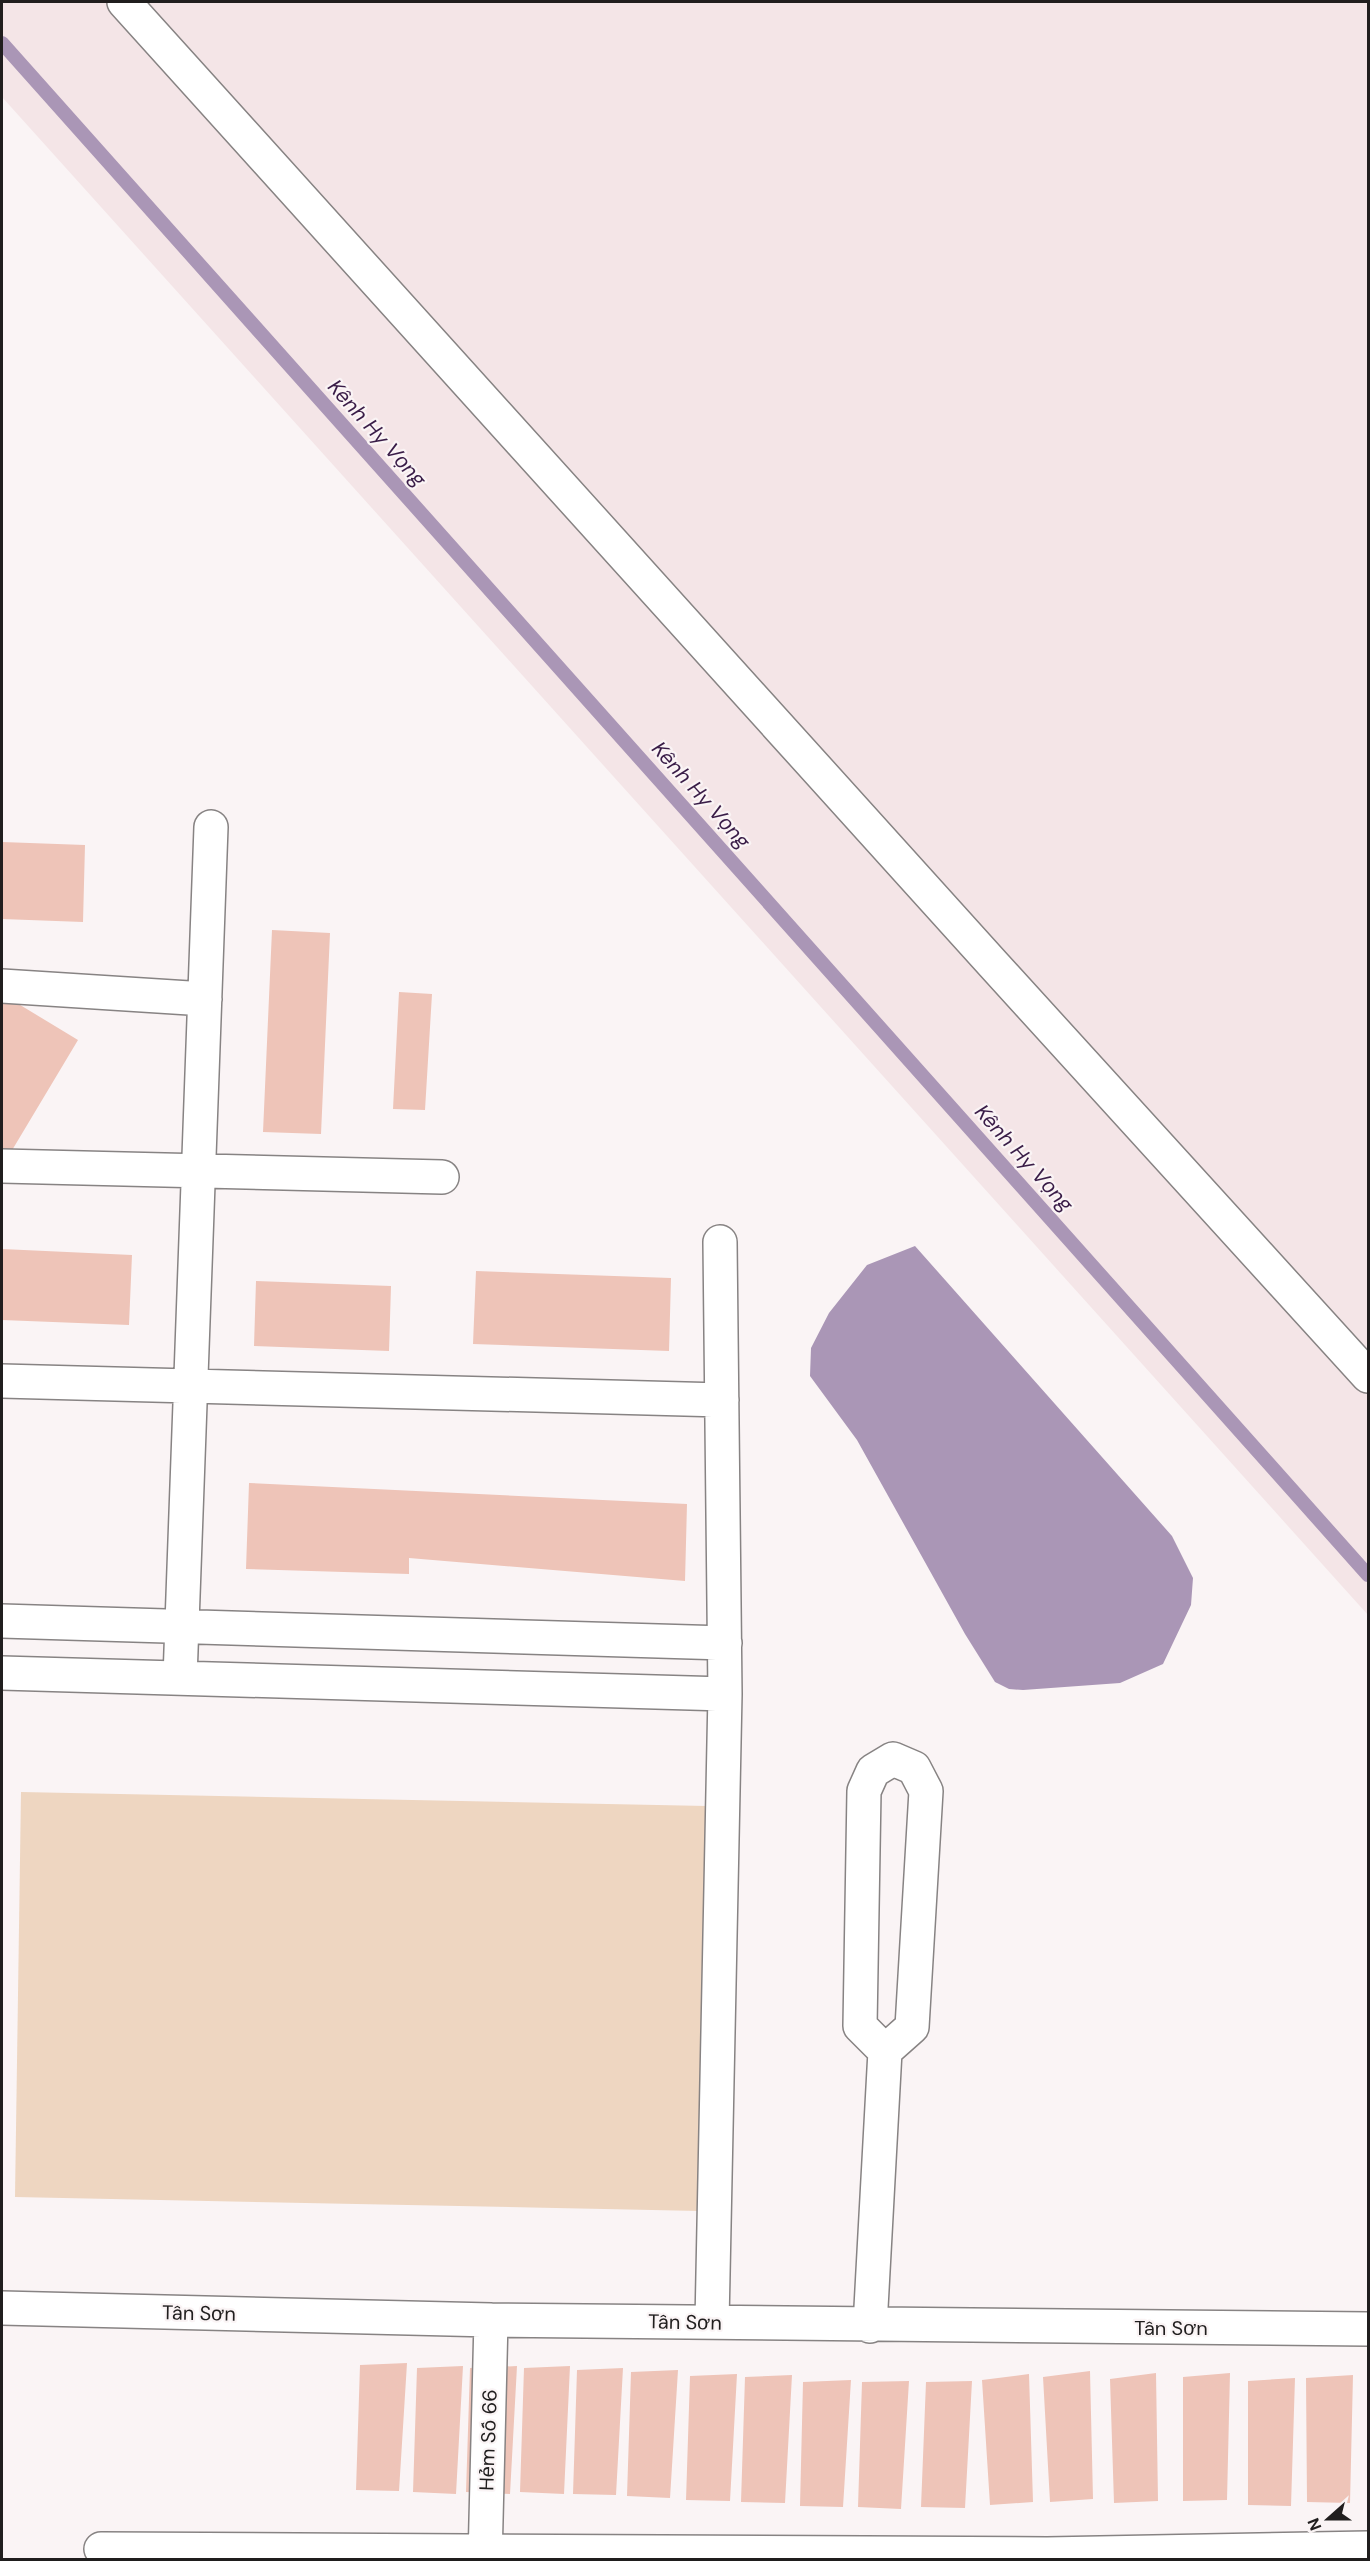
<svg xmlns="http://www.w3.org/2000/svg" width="1370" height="2561" viewBox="0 0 1370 2561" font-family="'DM Sans',sans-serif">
<rect width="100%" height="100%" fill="#faf4f5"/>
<path fill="#f4e5e7" d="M2 2H1368V1615L2 97Z"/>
<path fill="#eed6c1" d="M21 1792 707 1806 700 2211 15 2197Z"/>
<path fill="#aa96b6" d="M915 1246 1172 1536 1193 1578 1191 1605 1163 1664 1120 1683 1023 1690 1009 1689 995 1682 965 1634 857 1440 810 1376 811 1348 829 1313 867 1265Z"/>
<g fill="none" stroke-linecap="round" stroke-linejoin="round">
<path stroke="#aa96b6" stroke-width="14" d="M2 43 1368 1575"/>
</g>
<path fill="#eec4b8" d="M2 842 85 845 83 922 2 919Z
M272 930 330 933 321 1134 263 1132Z
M399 992 432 994 425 1110 393 1109Z
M2 994 78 1040 2 1167Z
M2 1249 132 1255 129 1325 2 1320Z
M476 1271 671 1278 669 1351 473 1344Z
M256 1281 391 1286 389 1351 254 1346Z
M249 1483 687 1504 685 1581 409 1558V1574L246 1569Z
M407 2363 399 2491 356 2490 360 2365Z
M463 2366 456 2494 413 2492 417 2368Z
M517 2366 510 2494 466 2492 470 2368Z
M570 2366 564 2494 520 2492 524 2368Z
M623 2368 616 2495 573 2494 577 2370Z
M678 2370 670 2498 627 2496 631 2372Z
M1090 2371 1093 2499 1050 2502 1043 2377Z
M1156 2373 1158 2501 1114 2503 1110 2379Z
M1230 2373 1227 2500 1183 2501V2377Z
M737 2374 730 2501 686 2500 690 2376Z
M1029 2374 1033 2502 990 2505 982 2380Z
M792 2375 785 2503 741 2502 745 2377Z
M1353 2375 1350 2503 1307 2502 1306 2378Z
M1295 2378 1291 2506 1248 2505V2381Z
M851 2380 843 2507 800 2506 803 2382Z
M909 2381 901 2509 858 2507 862 2382Z
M972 2381 965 2508 921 2507 926 2382Z"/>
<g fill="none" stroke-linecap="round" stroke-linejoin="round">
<defs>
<path id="minor" d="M124 2 993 964 1368 1376
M2 986 205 999
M2 1166 442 1177
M2 1381 722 1400
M2 1621 725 1643
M2 1673 725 1694
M180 1678 211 827
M2 2308 491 2320 1368 2329
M712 2322 725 1694 720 1242
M870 2326 885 2051 912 2027 926 1791 914 1768 893 1759 873 1771 864 1791 860 2026 885 2051
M101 2549 1047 2554 1368 2548
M485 2560 491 2320"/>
</defs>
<use href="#minor" stroke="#878383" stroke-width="36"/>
<use href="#minor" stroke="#fff" stroke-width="33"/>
</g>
<g text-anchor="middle" stroke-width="4.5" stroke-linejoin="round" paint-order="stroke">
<g font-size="20" fill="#201e1e" stroke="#faf4f5">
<text transform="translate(199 2313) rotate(1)" y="7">Tân Sơn</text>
<text transform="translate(685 2322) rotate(1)" y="7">Tân Sơn</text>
<text x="1171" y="2335">Tân Sơn</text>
<text transform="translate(488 2440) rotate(-88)" y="7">Hẻm Số 66</text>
</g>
<g font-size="21" font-style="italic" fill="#391c47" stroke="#faf4f5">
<text transform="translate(377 433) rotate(48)" y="7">Kênh Hy Vọng</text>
<text transform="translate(701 795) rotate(48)" y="7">Kênh Hy Vọng</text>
<text transform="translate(1024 1158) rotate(48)" y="7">Kênh Hy Vọng</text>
</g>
</g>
<rect width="1370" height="2561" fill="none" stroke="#201e1e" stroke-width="6"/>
<g transform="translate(1328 2519) rotate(249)" stroke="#faf4f5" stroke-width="4.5" paint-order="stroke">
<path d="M0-4.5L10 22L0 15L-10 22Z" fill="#201e1e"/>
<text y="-9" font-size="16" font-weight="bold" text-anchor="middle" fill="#201e1e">N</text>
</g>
</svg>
